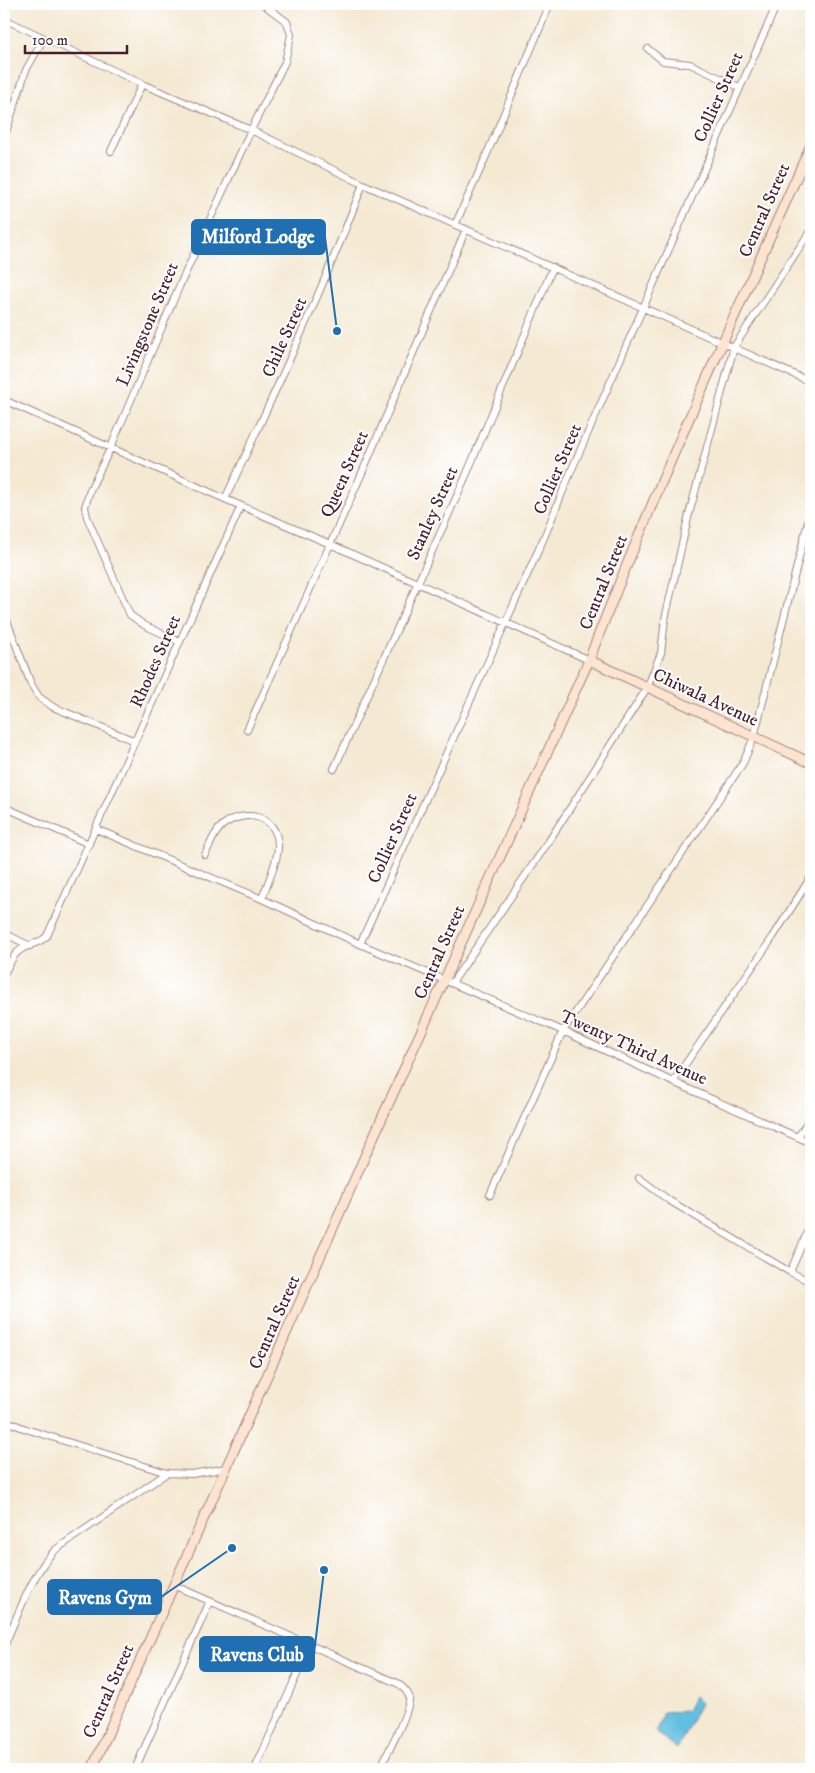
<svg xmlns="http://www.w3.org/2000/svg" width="815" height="1773" viewBox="0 0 815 1773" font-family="'IM FELL DW Pica',serif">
<rect width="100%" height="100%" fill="#fff"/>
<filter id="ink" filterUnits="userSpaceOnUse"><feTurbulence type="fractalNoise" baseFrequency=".02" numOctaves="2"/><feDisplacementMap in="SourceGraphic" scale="10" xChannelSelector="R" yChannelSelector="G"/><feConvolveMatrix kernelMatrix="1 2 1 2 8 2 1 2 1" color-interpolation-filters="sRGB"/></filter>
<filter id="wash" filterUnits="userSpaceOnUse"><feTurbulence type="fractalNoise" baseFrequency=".0096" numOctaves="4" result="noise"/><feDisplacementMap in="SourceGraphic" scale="20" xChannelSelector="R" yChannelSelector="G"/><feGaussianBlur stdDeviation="1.12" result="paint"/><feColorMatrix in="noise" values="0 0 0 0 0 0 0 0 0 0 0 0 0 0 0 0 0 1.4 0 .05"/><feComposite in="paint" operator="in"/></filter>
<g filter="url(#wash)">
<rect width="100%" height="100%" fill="#f4e9d3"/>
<path fill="#63bfe1" stroke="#566f86" d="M694 1697 700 1703 677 1749 656 1732 663 1712 687 1711Z"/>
</g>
<g filter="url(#ink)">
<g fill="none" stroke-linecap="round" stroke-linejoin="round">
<defs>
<path id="street" d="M4 19 142 84 251 130 363 184 811 382
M648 49 663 61 690 64 739 87
M4 138 26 70 44 38
M111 151 142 84
M455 225 484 161 550 4
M4 400 225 499 330 544 589 660
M4 409 7 402
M225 499C274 395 322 291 363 184
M4 613 31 684 39 697 53 707 135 741
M180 642 144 625 130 615 87 517 85 507 90 490 111 447 179 287 251 130 285 62 291 35 287 22 263 4
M247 730 362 473 466 229
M334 769 465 478 553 267
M4 807 89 844
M96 829 262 899 360 944 563 1031 673 1082 811 1143
M205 855C210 845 214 832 223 825 244 809 276 814 278 844 279 859 267 884 262 899
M4 933 30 946
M360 944 543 540 572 469 777 4
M4 974C8 967 12 956 19 951 29 943 38 945 47 936L241 506
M452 983 547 844 647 688 661 653 665 619 688 518 734 347 811 230
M673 1082 773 937 811 877
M798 1137 811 1116
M639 1178 670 1201 790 1272 811 1282
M490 1195 563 1031 743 763 754 737 811 510
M790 1272 811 1224
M4 1420 26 1429 167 1473 192 1474 227 1468
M173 1585 399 1684C403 1688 407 1691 409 1696 412 1709 386 1755 380 1769
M4 1646C18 1616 32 1573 55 1550L167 1473
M135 1769 210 1601
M255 1769 310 1645"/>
<path id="secondary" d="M589 660 811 763
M92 1769 373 1138 589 660C656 486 735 316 811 145"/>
</defs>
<use href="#street" stroke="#9f847f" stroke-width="8"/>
<use href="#secondary" stroke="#9f847f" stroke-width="11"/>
<use href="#street" stroke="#fff" stroke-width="6"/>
<use href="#secondary" stroke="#fde4d1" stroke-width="9"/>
</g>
</g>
<g text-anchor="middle" stroke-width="4" stroke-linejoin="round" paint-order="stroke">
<g font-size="18" fill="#4a1f2b" stroke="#fff">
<text transform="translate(718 97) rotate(-66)" y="6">Collier Street</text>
<text transform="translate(764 210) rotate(-66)" y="6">Central Street</text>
<text transform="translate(147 324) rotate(-67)" y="6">Livingstone Street</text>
<text transform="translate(284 337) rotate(-66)" y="6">Chile Street</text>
<text transform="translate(557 469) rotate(-67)" y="6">Collier Street</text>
<text transform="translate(344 474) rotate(-66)" y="6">Queen Street</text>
<text transform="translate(432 513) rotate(-66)" y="6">Stanley Street</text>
<text transform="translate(603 582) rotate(-68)" y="6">Central Street</text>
<text transform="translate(155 661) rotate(-66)" y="6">Rhodes Street</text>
<text transform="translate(706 697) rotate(25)" y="6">Chiwala Avenue</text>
<text transform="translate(392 838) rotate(-66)" y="6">Collier Street</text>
<text transform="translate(439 952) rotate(-66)" y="6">Central Street</text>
<text transform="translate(634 1047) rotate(24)" y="6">Twenty Third Avenue</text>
<text transform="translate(274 1322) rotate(-66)" y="6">Central Street</text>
<text transform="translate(108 1691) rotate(-66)" y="6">Central Street</text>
</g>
</g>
<path fill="none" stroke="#1f6fb2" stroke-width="2" d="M337 331L325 237M232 1548L161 1597M324 1570L314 1654"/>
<g fill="#1f6fb2" stroke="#fff" stroke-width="2">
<circle cx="337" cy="331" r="5"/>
<circle cx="232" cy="1548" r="5"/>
<circle cx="324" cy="1570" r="5"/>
</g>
<g fill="#1f6fb2" stroke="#1f6fb2" stroke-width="2">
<rect x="192" y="220" width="133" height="34" rx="5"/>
<rect x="48" y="1580" width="113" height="34" rx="5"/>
<rect x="200" y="1637" width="114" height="34" rx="5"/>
</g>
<g font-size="19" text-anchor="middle" font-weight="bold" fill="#fff">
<text x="258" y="243">Milford Lodge</text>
<text x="105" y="1604">Ravens Gym</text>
<text x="257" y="1661">Ravens Club</text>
</g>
<rect width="815" height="1773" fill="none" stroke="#fff" stroke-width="20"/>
<path d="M25 45v8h102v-8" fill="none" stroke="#4a1f2b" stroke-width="2.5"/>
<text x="32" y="45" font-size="15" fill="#4a1f2b" stroke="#ffffff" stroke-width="4" paint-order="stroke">100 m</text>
</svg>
